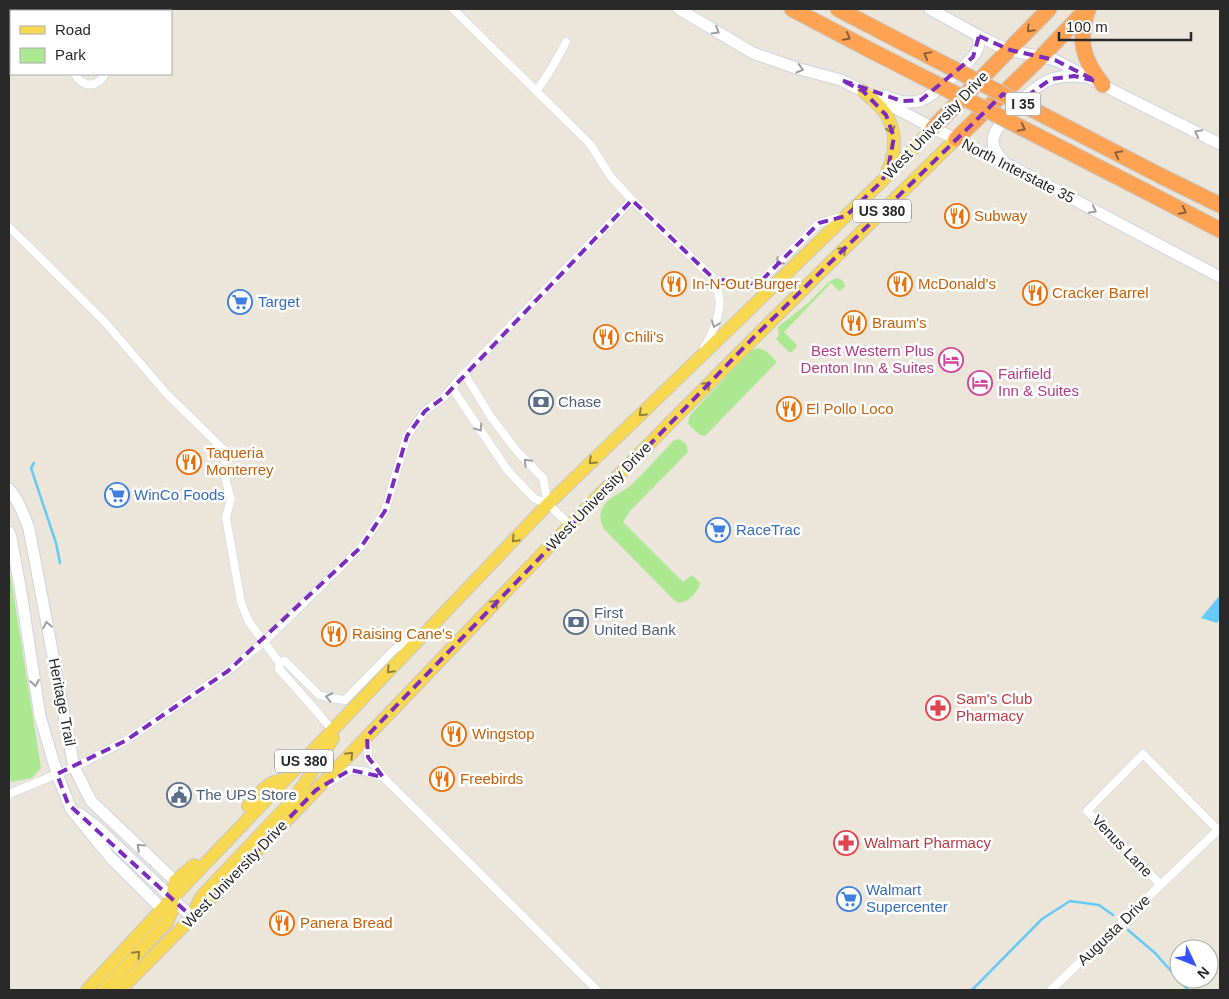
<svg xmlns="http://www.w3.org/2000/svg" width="1229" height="999" viewBox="0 0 1229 999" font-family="Helvetica,sans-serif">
<rect width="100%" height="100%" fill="#ece5d9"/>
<path fill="#ace792" d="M836 278C841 279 844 281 845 287L839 291 831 283 784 332 797 345V346L792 352H789L776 339 779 335 778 327 807 304 828 283Z
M758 348 766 351 777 362 705 436 700 435 690 426 688 422 690 415 750 351Z
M679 439 686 444 688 452 630 511 623 522 683 582 692 575 700 583C699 590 690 601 683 602 680 603 678 602 675 601L604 529C600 522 599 515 603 507 608 497 622 493 630 486 645 472 659 456 673 441Z
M9 566 41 768 32 778 11 782 9 776Z"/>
<path fill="#65caf6" d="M1220 595V619L1217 623 1201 618Z"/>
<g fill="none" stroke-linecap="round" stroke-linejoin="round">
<path stroke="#65caf6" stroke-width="2.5" d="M34 463 31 468 56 543 60 563
M1128 930 1155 953 1188 990
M972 990 1042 919 1070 901 1099 905 1113 915"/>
<defs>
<path id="street" d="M19 9 22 11
M453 9 590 144 611 177 632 200
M75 74C82 88 98 88 105 74
M536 91C549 75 557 59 566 42
M9 227 104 321 166 393 224 450 226 481 231 499 226 517 241 603 249 622 279 662V669L318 713 325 722 333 729
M713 278 727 284 744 285 761 281 819 223 844 216
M464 373 491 417 516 450 543 478 548 504
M452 388 508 471 535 499 548 504 570 525
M279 662 285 661 319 695 330 698 345 700 395 649 419 633
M367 736 368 757 383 777 597 990
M328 783 350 770 364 771 383 777
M9 794 79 765 125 741 228 671 266 640 361 547 385 511 407 436 425 411 443 398 460 378 632 200 713 278C721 299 722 303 715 325 712 333 710 340 704 347
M1161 885 1087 811 1143 754 1218 830
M1051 990 1220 828"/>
<path id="secondary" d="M679 9 753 53 796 68 841 80 863 91 933 128 1005 163 1220 277
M930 9 979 36 997 45 1010 50 1055 60 1122 95 1220 144
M885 96C893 99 902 103 911 102 917 102 924 100 929 96 940 89 975 59 978 48 979 44 979 40 979 36
M1004 162C999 156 993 150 993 142 992 124 1035 84 1052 79 1062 75 1072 76 1083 77
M9 489C19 501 24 515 29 529L74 767 91 801 175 881
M9 532 11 538 21 592 40 716 57 774 71 809 110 857 162 909
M80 814 97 827 193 918"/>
<path id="primary" d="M863 91C871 98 880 105 886 114 897 132 896 153 887 172
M248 806C259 795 268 779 285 780
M196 908 201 897 292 801 306 781 333 738
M87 990 162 909 548 504 882 181 933 128
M104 990 167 922 172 911V899L175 881 194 865
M120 990C273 838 420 680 570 525 697 394 826 266 956 139"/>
<path id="highway" d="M792 9 870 50
M838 9 884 33
M1088 10C1077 40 1083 60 1103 85
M933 128 1049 9
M956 139 1041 57 1087 9
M1161 176 1220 205
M1145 191 1220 230"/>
</defs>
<use href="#street" stroke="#cfd2e3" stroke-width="9"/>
<use href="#secondary" stroke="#cfd2e3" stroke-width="13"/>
<use href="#primary" stroke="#c7c7c7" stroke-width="14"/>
<use href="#highway" stroke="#c7c7c7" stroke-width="17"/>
<use href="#street" stroke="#fff" stroke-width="8"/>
<use href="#secondary" stroke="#fff" stroke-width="11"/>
<use href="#primary" stroke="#f9d851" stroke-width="12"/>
<use href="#highway" stroke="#ffa352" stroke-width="15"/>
<defs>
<path id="highway-bridge" d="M884 33 1161 176
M870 50 1145 191"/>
</defs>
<use href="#highway-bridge" stroke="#c7c7c7" stroke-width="17" stroke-linecap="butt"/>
<use href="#highway-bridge" stroke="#ffa352" stroke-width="15"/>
</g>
<defs><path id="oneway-chevron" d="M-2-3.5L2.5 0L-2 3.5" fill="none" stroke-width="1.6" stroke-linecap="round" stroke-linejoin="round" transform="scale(1.25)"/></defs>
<g stroke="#89603b">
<use href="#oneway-chevron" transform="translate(1030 29) rotate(134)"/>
<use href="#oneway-chevron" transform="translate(847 37) rotate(28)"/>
<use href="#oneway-chevron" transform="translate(927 55) rotate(-153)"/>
<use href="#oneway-chevron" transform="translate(1022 128) rotate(27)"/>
<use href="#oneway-chevron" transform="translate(1118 154) rotate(-153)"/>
<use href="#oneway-chevron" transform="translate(1183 211) rotate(27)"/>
</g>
<g stroke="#9f9f9f">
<use href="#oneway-chevron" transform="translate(716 31) rotate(31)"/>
<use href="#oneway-chevron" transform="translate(800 69) rotate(16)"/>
<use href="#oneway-chevron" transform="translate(1198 133) rotate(-153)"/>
<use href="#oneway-chevron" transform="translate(1093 210) rotate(28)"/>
<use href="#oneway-chevron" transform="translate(779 262) rotate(135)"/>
<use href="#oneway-chevron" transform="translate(715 324) rotate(110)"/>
<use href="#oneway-chevron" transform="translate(479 428) rotate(56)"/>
<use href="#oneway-chevron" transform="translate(527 462) rotate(-134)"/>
<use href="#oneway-chevron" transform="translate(47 625) rotate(-101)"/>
<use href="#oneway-chevron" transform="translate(35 683) rotate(81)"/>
<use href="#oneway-chevron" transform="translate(329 697) rotate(-168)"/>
<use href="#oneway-chevron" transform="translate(140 847) rotate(-136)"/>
</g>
<g stroke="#91803d">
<use href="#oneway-chevron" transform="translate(891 130) rotate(73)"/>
<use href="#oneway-chevron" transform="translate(843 250) rotate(-45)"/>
<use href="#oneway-chevron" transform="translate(707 385) rotate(-46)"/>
<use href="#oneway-chevron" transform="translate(642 413) rotate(136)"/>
<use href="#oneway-chevron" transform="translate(592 461) rotate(136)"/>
<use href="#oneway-chevron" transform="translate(515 539) rotate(134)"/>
<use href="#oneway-chevron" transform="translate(495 603) rotate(-46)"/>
<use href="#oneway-chevron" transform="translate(390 670) rotate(134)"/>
<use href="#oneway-chevron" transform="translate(350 755) rotate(-46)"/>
<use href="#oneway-chevron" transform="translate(137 954) rotate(-47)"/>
</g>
<path fill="none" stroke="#7b2cbf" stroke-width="4" stroke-dasharray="10 6" stroke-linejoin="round" d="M979 36 1010 50 1055 60 1096 81 1074 76 1051 79 1019 102 1003 94 757 334 367 736 368 757 383 777 350 770 316 790 193 918 68 804 57 774 125 741 228 671 361 547 385 511 407 436 425 411 443 398 632 200 713 278 744 285 761 281 819 223 846 216 882 181 888 169 894 137 886 115 863 91 841 80 902 101 921 100 973 57Z"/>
<defs>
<symbol id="restaurant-ring" viewBox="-11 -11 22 22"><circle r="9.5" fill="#fff" stroke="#e8710a" stroke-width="1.5"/><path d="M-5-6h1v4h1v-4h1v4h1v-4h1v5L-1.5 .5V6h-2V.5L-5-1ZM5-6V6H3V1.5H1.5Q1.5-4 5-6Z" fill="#e8710a"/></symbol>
<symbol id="supermarket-ring" viewBox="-11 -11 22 22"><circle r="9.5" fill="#fff" stroke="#3f7fe0" stroke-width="1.5"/><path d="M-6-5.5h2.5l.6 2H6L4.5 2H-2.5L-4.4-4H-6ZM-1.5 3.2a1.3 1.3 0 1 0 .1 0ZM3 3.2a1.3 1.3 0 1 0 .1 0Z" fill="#3f7fe0"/></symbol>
<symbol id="hotel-ring" viewBox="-11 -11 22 22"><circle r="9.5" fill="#fff" stroke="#d1479c" stroke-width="1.5"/><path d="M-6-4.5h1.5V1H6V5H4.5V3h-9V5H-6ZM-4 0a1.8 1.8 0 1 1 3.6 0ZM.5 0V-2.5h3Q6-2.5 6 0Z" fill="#d1479c"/></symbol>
<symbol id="bank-ring" viewBox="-11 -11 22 22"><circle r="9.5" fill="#fff" stroke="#5c6f8a" stroke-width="1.5"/><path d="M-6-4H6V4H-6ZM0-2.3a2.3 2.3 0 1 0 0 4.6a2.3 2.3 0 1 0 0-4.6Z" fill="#5c6f8a"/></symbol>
<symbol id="pharmacy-ring" viewBox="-11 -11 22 22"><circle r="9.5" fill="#fff" stroke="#e0444e" stroke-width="1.5"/><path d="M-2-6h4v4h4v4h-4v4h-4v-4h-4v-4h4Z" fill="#e0444e"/></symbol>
<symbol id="civic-ring" viewBox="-11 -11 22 22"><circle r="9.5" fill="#fff" stroke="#5c6f8a" stroke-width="1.5"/><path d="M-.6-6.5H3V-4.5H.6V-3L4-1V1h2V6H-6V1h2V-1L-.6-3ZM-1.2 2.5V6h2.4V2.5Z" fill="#5c6f8a"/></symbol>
</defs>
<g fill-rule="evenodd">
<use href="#restaurant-ring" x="943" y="202" width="28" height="28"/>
<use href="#restaurant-ring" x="660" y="270" width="28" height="28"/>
<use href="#restaurant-ring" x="886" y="270" width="28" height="28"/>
<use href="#restaurant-ring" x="1021" y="279" width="28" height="28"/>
<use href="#supermarket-ring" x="226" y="288" width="28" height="28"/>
<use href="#restaurant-ring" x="840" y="309" width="28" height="28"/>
<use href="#restaurant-ring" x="592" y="323" width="28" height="28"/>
<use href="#hotel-ring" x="937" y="346" width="28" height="28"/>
<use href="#hotel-ring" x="966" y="369" width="28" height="28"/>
<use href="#bank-ring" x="527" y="388" width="28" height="28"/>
<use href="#restaurant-ring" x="775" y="395" width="28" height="28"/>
<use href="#restaurant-ring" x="175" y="448" width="28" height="28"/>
<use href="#supermarket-ring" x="103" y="481" width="28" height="28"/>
<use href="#supermarket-ring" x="704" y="516" width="28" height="28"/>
<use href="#bank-ring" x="562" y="608" width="28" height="28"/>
<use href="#restaurant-ring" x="320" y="620" width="28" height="28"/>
<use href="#pharmacy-ring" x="924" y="694" width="28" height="28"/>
<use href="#restaurant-ring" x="440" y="720" width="28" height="28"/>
<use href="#restaurant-ring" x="428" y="765" width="28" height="28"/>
<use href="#civic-ring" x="165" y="781" width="28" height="28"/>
<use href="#pharmacy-ring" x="832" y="829" width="28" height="28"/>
<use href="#supermarket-ring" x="835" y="885" width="28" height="28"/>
<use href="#restaurant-ring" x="268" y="909" width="28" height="28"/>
</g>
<g text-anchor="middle" stroke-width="5" stroke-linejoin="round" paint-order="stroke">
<g fill="#fff" stroke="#696969" stroke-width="1">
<rect x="1005.5" y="92.5" width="35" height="23" rx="4"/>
<rect x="853" y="199.5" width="58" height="23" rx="4"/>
<rect x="275" y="749.5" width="58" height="23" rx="4"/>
</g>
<g font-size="14" font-weight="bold" fill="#292929">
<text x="1023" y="109">I 35</text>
<text x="882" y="216">US 380</text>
<text x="304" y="766">US 380</text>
</g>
<g font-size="15" fill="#292929" stroke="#fff">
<text transform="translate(936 125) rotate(-46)" y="5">West University Drive</text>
<text transform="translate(1018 171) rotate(27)" y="5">North Interstate 35</text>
<text transform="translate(599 496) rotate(-46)" y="5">West University Drive</text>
<text transform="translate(62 702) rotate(79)" y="5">Heritage Trail</text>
<text transform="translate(1122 846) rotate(46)" y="5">Venus Lane</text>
<text transform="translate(235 874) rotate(-46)" y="5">West University Drive</text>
<text transform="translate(1114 930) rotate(-44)" y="5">Augusta Drive</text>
</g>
<g font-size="15" fill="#c56008" stroke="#fff" text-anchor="start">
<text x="974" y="221">Subway</text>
<text x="692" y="289">In-N-Out Burger</text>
<text x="918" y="289">McDonald's</text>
<text x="1052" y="298">Cracker Barrel</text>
<text x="872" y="328">Braum's</text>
<text x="624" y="342">Chili's</text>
<text x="806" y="414">El Pollo Loco</text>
<text x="206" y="458">Taqueria<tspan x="206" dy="17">Monterrey</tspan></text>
<text x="352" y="639">Raising Cane's</text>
<text x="472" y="739">Wingstop</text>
<text x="460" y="784">Freebirds</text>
<text x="300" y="928">Panera Bread</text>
</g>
<g font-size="15" fill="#366cbe" stroke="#fff" text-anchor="start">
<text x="258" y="307">Target</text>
<text x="134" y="500">WinCo Foods</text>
<text x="736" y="535">RaceTrac</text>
<text x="866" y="895">Walmart<tspan x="866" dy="17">Supercenter</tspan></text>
</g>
<g font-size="15" fill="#b23c85" stroke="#fff" text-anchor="end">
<text x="934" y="356">Best Western Plus<tspan x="934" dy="17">Denton Inn &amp; Suites</tspan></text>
<text x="998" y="379" text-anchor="start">Fairfield<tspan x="998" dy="17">Inn &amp; Suites</tspan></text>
</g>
<g font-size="15" fill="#4e5e75" stroke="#fff" text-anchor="start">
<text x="558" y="407">Chase</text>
<text x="594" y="618">First<tspan x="594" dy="17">United Bank</tspan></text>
<text x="196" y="800">The UPS Store</text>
</g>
<g font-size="15" fill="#be3a42" stroke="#fff" text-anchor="start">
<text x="956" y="704">Sam's Club<tspan x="956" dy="17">Pharmacy</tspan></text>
<text x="864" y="848">Walmart Pharmacy</text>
</g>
</g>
<rect width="1229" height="999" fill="none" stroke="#292929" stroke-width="20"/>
<rect x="10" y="10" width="162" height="65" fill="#ffffff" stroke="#a9a9a9"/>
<rect x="20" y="26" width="25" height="8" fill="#f9d851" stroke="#a9a9a9"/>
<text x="55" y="35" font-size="15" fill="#292929">Road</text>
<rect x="20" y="48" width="25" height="15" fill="#ace792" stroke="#a9a9a9"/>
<text x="55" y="60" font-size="15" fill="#292929">Park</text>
<g transform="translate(1194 964) rotate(133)"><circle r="24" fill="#ffffff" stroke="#a9a9a9"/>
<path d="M0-4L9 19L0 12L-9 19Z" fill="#3453ff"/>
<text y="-8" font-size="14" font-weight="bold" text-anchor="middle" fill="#292929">N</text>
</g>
<path d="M1059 32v8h132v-8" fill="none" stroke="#292929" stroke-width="2.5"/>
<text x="1066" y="32" font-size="15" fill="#292929" stroke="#ffffff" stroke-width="4" paint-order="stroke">100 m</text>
</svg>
